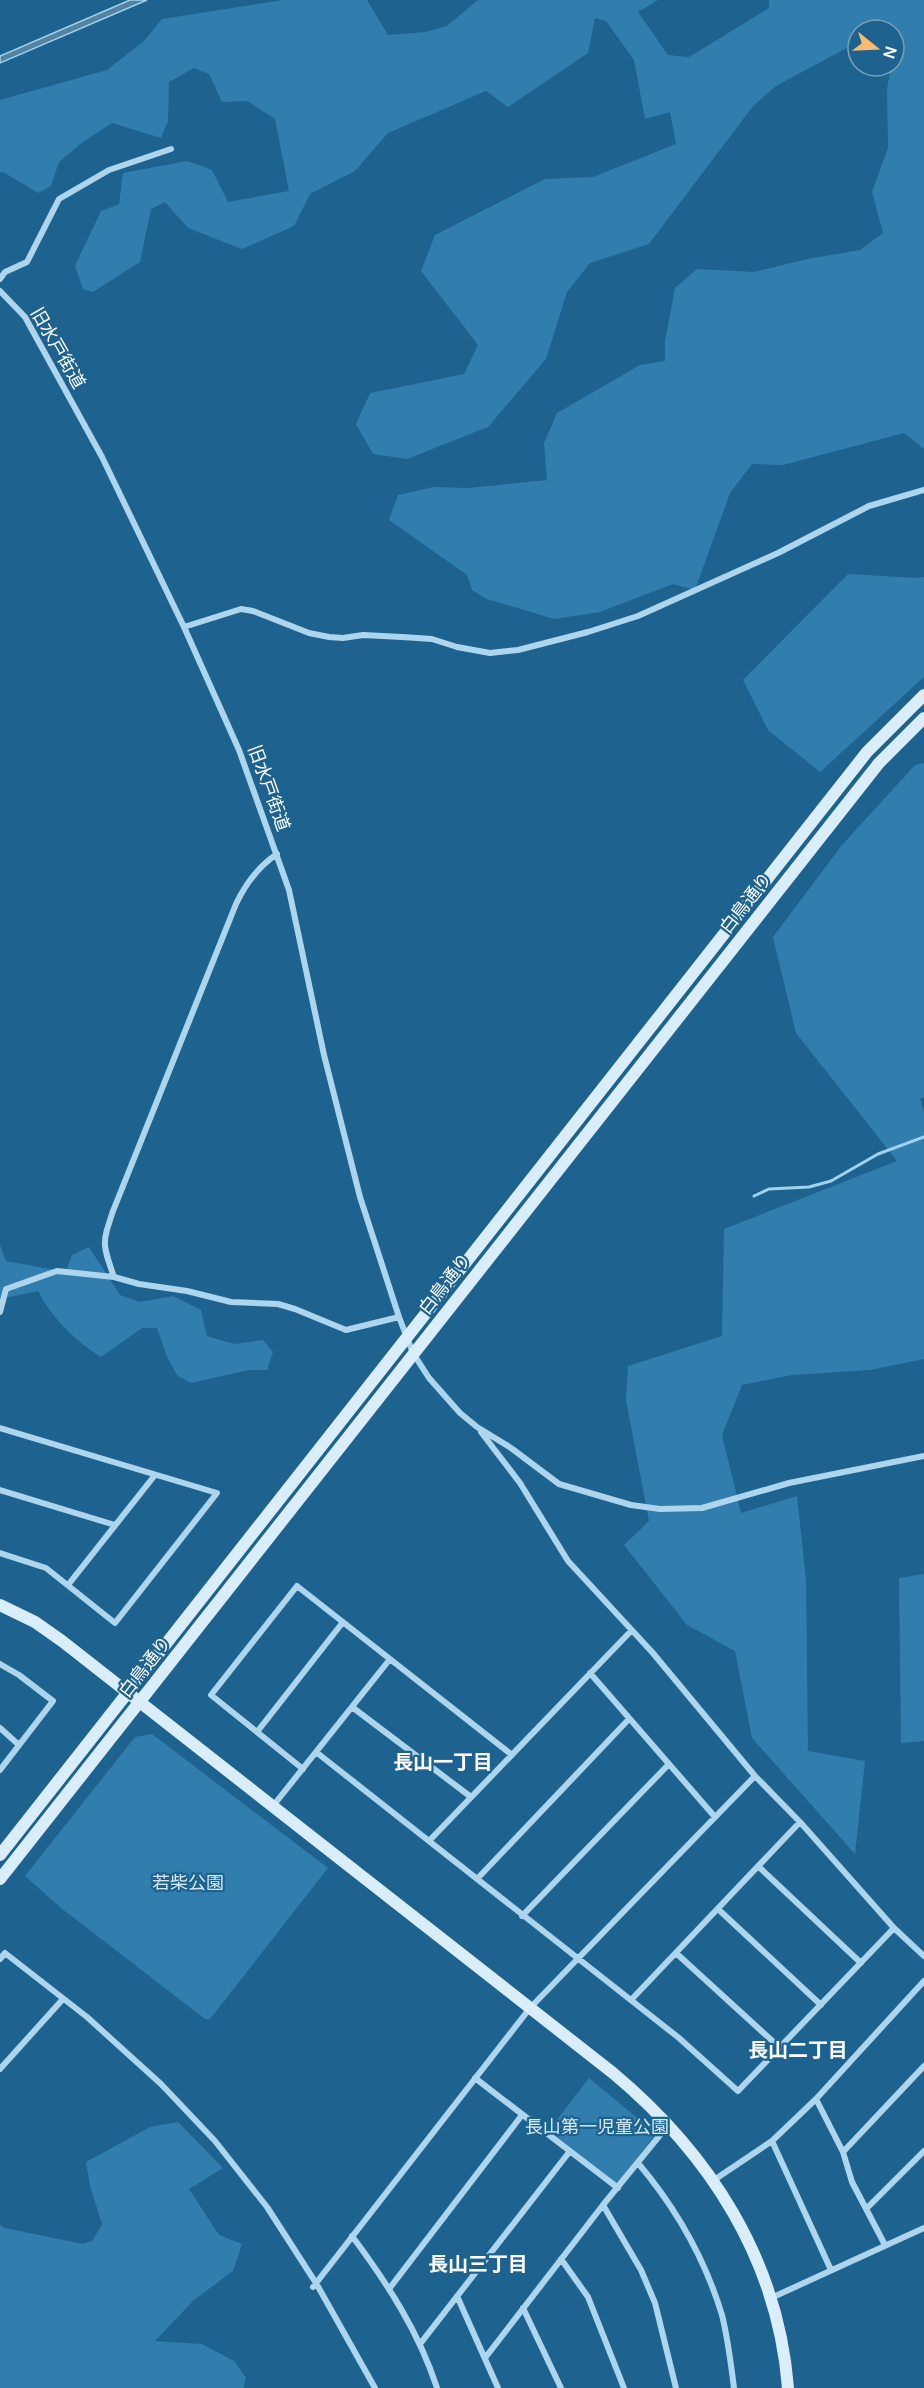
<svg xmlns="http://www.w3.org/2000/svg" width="924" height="2388" viewBox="0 0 924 2388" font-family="Manrope,'Noto Sans JP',sans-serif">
<rect width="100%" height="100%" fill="#1e6290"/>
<path fill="#317dad" d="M283 0H367L388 35 426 32 447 26 478 0H658L638 12 668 55 689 57 769 8V0H924V449L904 433 783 465 752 464 730 493 695 590 673 584 600 612 554 619 487 599 472 590 467 575 389 520 398 495 434 487 469 488 547 480 544 443 557 413 640 365 665 361V341L675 288 697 269 754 272 807 259 860 250 883 233 872 192 888 148 887 89 891 66H894V30H858V42L776 86 753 106 649 244 590 263 567 292 546 359 488 427 407 459 373 454 356 424 370 393 464 374 478 345 421 271 435 235 545 179 593 177 676 144 670 112 645 119 634 60 606 21 595 18 588 53 508 107 486 91 388 133 355 171 310 194 294 226 242 249 188 228 165 202 151 209 140 262 93 292 83 289 75 266 101 211 119 204 123 173 187 161 212 170 228 202 289 191 275 119 247 101 222 102 209 74 194 68 169 82 168 121 161 138 112 123 83 142 59 162 51 186 38 193 5 173 0 172V100L107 70 144 41 162 19Z
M848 574 917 578 924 577V677L820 772 768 730 743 680Z
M924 763V1097L920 1099 924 1112V1359L870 1370 792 1375 742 1385 722 1435 741 1513 797 1496 806 1580 808 1751 865 1761 855 1854 752 1738 735 1651 687 1625 624 1545 649 1521 626 1400 628 1366 722 1336 724 1229 897 1161 796 1033 773 937 842 845 915 765Z
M0 1245 6 1261 66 1272 72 1255 89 1247 120 1295 140 1302 173 1296 201 1310 207 1336 234 1344 263 1340 273 1352 267 1370H249L191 1383 177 1375 167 1357 157 1328H142L101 1357C75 1341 52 1318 38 1291L0 1299Z
M924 1574V1741L901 1743 899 1578Z
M152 1734 328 1868 210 2019H205L61 1908 25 1876 135 1737Z
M589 2078 652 2130 654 2136 617 2184 549 2130Z
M178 2122 223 2168 189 2189 219 2235 242 2244 233 2271 194 2300 155 2341 202 2344 234 2361 246 2378 243 2388H0V2225L5 2228 83 2244 93 2240 102 2224 90 2186 86 2162 150 2127Z"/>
<path fill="#5383a1" stroke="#a0d2ef" stroke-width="1.5" d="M130 0H147L0 63V56Z"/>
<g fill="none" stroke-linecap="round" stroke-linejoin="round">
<path stroke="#a0d2ef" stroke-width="3" d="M754 1196 769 1189 809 1187 831 1181 878 1154 924 1137"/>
<path stroke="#add5ed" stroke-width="6" d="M0 279 5 272 27 262 59 199 109 170 171 149
M0 291 25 317 102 457 184 627 239 750 289 890 324 1055 360 1197 399 1317 413 1353 429 1378 460 1413 477 1427 511 1448 559 1484 631 1505 660 1509 702 1508 789 1483 924 1456
M184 627 241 609 253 611 309 633 329 637 343 638 363 635 402 637 432 639 457 647 490 653 518 650 588 632 638 616 778 553 869 506 924 490
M277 854C259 866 245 885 236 904L113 1211C102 1244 102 1243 114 1277L139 1284 187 1291 231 1302 278 1304 295 1309 346 1330 399 1317
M0 1312 6 1289 57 1271 114 1277
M0 1428 217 1493 115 1623 46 1568 0 1553
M481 1432 520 1483 568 1561 652 1652 755 1776 800 1822 894 1928 924 1956
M0 1490 115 1525
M68 1585 155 1475
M0 1664 19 1675 53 1701 0 1770
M590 1673 715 1817
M352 1707 471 1797
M0 1728 19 1745
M257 1732 343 1622
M316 1752 679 2038 738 2091 894 1928
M303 1769 211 1695 297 1586 512 1755
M273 1806 390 1659
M429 1841 631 1631
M758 1866 861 1963
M477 1879 629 1719
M718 1909 821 2005
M522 1916 669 1764
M676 1953 780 2048
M0 1959 5 1953 87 2017 161 2084 215 2141 267 2207 287 2238 316 2283 375 2388
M631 2000 800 1822
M0 2069 63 1999
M475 2078 618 2188
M816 2099 843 2152 852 2182 885 2245
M772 2141 831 2270
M843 2152 924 2066
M638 2163C676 2208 705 2259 722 2315 728 2339 731 2364 734 2388
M714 2180 772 2141 816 2099 924 1981
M603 2205 641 2270 655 2303 676 2388
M866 2209 924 2151
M352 2236C387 2283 419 2332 437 2388
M561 2259 588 2297 624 2388
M313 2287 530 2008 755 1776
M389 2289 522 2115
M457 2296 498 2388
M771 2298 924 2228
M523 2308 561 2388
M420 2344 570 2151
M485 2358 603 2205 669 2124"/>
<path stroke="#d9edfa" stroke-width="12" d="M0 1605 35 1622 62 1641 613 2073C710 2154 778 2260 788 2388
M0 1855 867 752 924 695
M0 1879 879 763 924 718"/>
</g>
<g text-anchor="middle" stroke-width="4.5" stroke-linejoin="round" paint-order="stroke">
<g font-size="18" fill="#fff" stroke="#1e6290">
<text transform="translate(58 348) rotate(60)" y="6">旧水戸街道</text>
<text transform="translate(269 788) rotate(70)" y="6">旧水戸街道</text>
<text transform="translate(746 903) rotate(-52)" y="6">白鳥通り</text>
<text transform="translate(445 1284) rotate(-52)" y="6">白鳥通り</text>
<text transform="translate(145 1667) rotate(-52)" y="6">白鳥通り</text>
</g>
<g font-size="18" fill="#d3ebfa" stroke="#1e6290">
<text x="188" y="1889">若柴公園</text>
<text x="597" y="2133">長山第一児童公園</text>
</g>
<g font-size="20" font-weight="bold" fill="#fff" stroke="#1e6290">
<text x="443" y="1769">長山一丁目</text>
<text x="798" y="2057">長山二丁目</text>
<text x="478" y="2271">長山三丁目</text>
</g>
</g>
<g transform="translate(876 48) rotate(108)"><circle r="28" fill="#1e6290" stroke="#78a1bc" stroke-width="1.5"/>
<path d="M0-4.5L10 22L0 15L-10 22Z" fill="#fcbb6c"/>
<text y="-9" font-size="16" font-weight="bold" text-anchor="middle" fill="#ffffff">N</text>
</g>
</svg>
